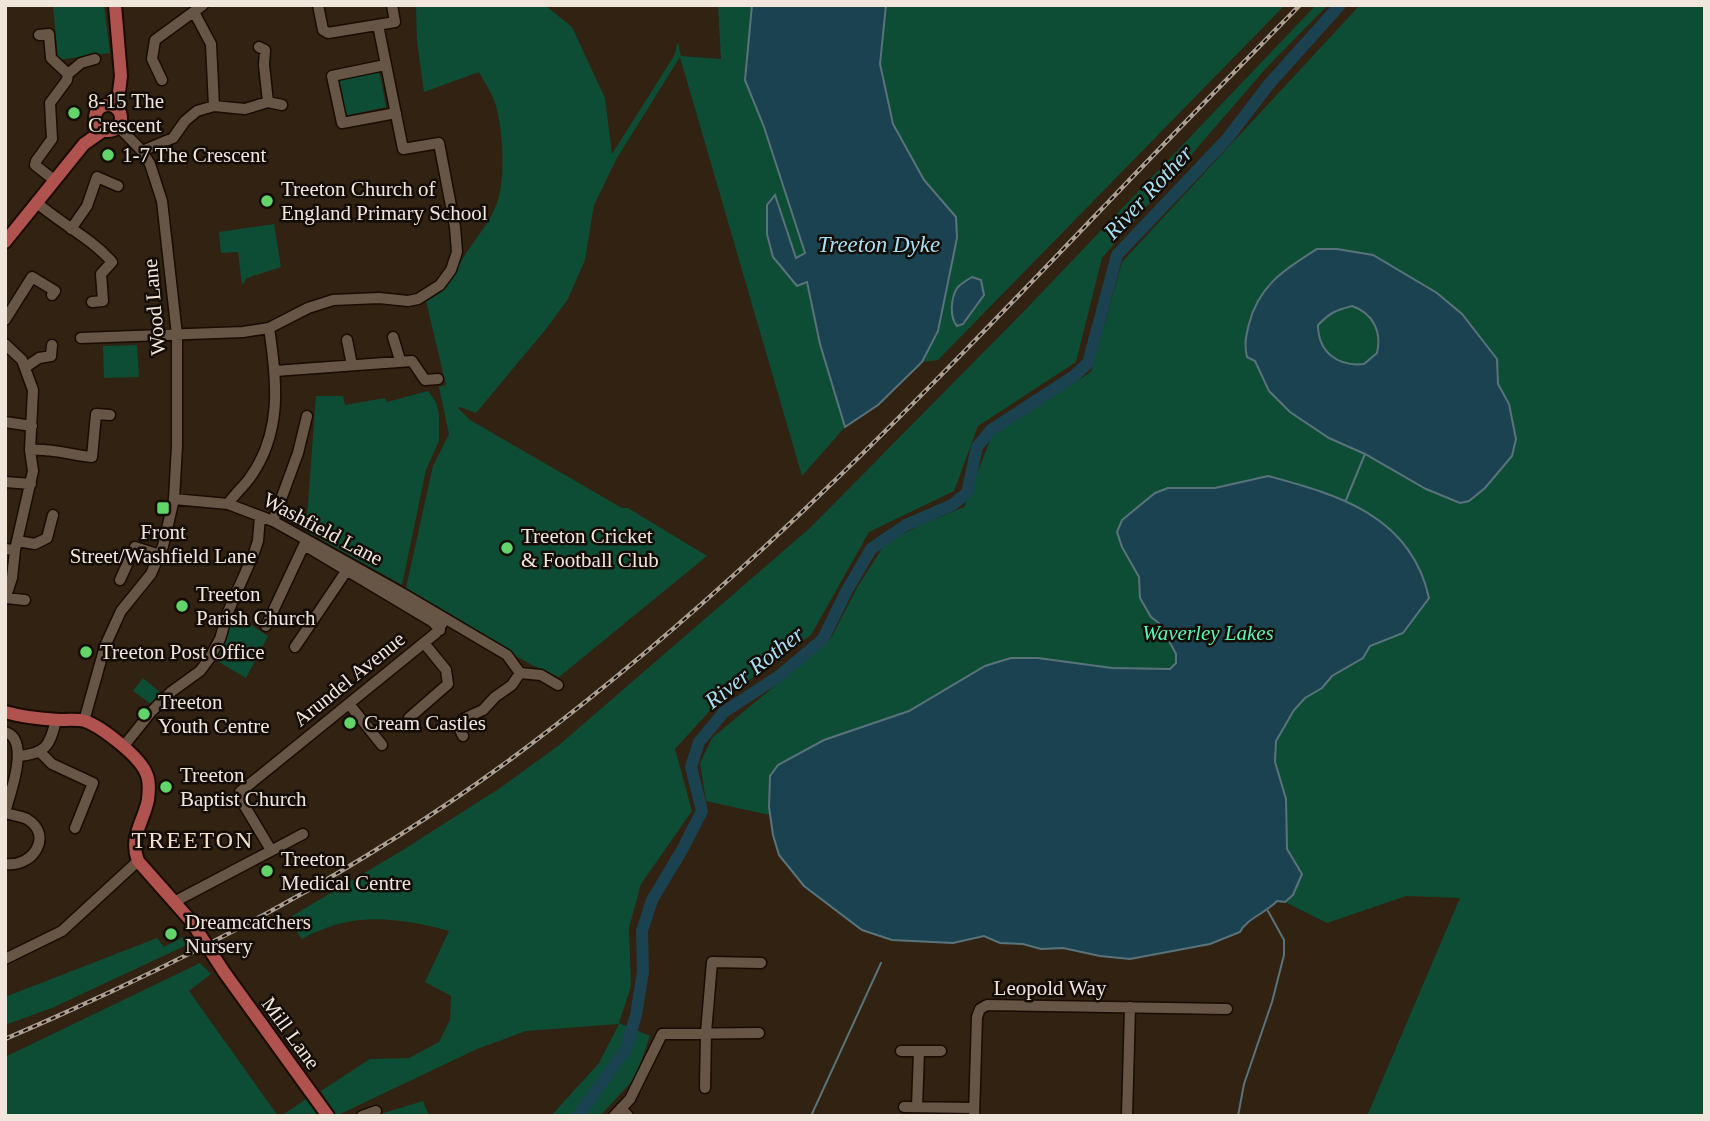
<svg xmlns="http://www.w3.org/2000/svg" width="1710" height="1121" viewBox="0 0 1710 1121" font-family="'Times New Roman',serif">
<rect width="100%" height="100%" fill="#312212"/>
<path fill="#0e4d35" d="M53 5H104L110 53 58 60Z
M416 5H545L572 27 605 98 612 154 674 56 678 42 681 56 721 59 718 5H752L745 80 764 127 805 253 796 259 775 195 767 205 807 282 820 344 845 427 802 476 680 57 617 158 594 205 585 260 568 299 546 329 476 413 460 407 458 408 470 420 622 508H628L707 556 559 677 532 665 463 626 464 622 406 588 433 466 449 434 439 387 446 385 426 301C448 292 451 277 463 258 474 240 490 223 497 203 506 177 503 132 496 106 493 95 485 83 479 72L424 92 417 41Z
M886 5H1285L938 360 922 362 938 330 956 217C946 205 934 193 924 180 889 131 870 65 886 5Z
M1316 5H1328L1268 66 1102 258 1076 362 978 426 954 491 869 532 811 635 715 705 675 749 692 811 641 884 629 928 631 986 619 1023 650 1036 635 1078 600 1116H551L599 1063 619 1024 526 1031 477 1049 336 1116 321 1091 370 1059 409 1058 439 1042 450 1020 451 996 425 982 449 931C397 917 351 911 302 939L287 919 403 850 500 788 558 746 811 527 1028 307Z
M1360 5H1705V1116H1367L1460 898 1406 896 1327 923 1285 902 1277 901C1266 913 1246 918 1240 932L1210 944 1130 959 1100 956 1063 948 1041 949 1023 944 1000 943 984 936 953 943 892 940 862 930 804 886 779 855 770 815 706 801 700 763 712 738 830 640 858 586 885 544 920 525 964 507 992 435 1091 372 1122 262Z
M377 71 380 75 386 107 345 116 337 81Z
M274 224 281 267 247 278 242 285 238 252 221 253 219 232Z
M137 345 139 377 104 378 103 346Z
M428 391 436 402 439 414V441L426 470 402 585 306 531 316 396H343L345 405 385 398 387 402Z
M231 612 268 636 246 678 212 658Z
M143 678 160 692 151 704 133 691Z
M185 936 189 944 52 1008 5 1025V997L157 938 164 947Z
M200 963 211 974 189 991 278 1116H5V1057Z
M308 1098 319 1116H281Z
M423 1101 429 1116H374Z"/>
<path fill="#1a4251" stroke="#5a737b" stroke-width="2" fill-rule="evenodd" d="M752 5H886L880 64 893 124 924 180 956 217 957 238 938 331 922 362 878 405 845 427 820 344 807 282 797 286 773 257 767 234V205L775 195 796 258 805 253 764 127 745 80Z
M1317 249H1337L1373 255 1437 293 1462 314 1497 359 1498 384 1509 404 1516 439 1512 456 1485 488 1469 501 1460 503 1426 489 1365 454 1329 438 1290 412 1269 391 1255 361 1247 357C1244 344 1246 336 1249 324 1259 285 1285 269 1317 249ZM1352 306C1373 313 1382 332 1377 353L1364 364C1338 367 1318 352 1318 325 1331 312 1334 311 1352 306Z
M972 277 981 280 984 295 963 324 957 326C949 317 951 296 958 287 962 283 967 280 972 277Z
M1268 476C1339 495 1411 516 1429 598L1403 633 1370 646 1363 658 1332 676 1322 688 1305 698 1294 710 1276 741 1275 762 1286 799 1287 849 1302 874 1293 895 1285 902 1277 901C1266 913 1246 919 1240 932L1210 944 1130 959 1100 956 1063 948 1041 949 1023 944 1000 943 984 936 953 943 892 940 862 930 804 886 779 855 773 835 769 807 770 776 778 765 824 740 909 711 985 666 1011 658H1038L1112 668 1170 669 1176 663V654L1160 624 1151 617 1140 598 1139 577 1122 547 1117 532 1122 520 1155 493 1168 488H1215Z"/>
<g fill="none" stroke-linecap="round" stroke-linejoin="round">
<path stroke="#5a737b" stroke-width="2" d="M1346 500 1365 454
M811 1116 881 963
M1238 1116 1244 1084 1272 1002 1284 955V940L1268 911"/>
<path stroke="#1a4251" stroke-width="12" d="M578 1116 626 1049 636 1015 643 972 642 931 652 900 682 850 702 811 691 767 699 742 724 712 779 676 823 639 846 592 871 549 906 525 952 505 967 493 977 447 991 430 1074 376 1088 363 1117 255 1227 139 1270 83 1340 5"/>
<defs>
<path id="minor" d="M318 5 323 30 328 33 395 22 392 5
M194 12 211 44 214 106
M39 35 49 34 51 58 68 74 67 80 50 103 52 139 36 161 35 165 54 180
M385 65 332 76 342 123 396 113
M68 74 81 63 95 59
M162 80 152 59 155 40 203 5
M268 102 282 105
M142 151 173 138 185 121 197 111 214 106 245 109 268 102 264 65 265 50 259 47
M36 202C61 224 90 237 112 262L101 274 103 301 92 302
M71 229 87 206 97 177 118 186
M5 320 32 277 55 291 52 295
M393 337 400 360
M81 338 243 332 269 328 308 308 333 300 379 298 408 301 418 299 440 285 451 270 457 252 455 227 439 143 403 149 378 25
M347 340 352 365
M5 344 22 360 33 390 30 450 33 471 15 550 5 549
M26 367 39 358 51 356 52 345
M275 371 412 361 425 380 438 379
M5 422 32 426
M30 450C52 448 71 455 92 457L96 414 110 415
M5 482 31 484
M174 499 228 504 273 521 402 593 507 655 520 673 541 675 558 685
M228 504C234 495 242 488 249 479 283 433 277 380 269 328
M273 521 298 453 307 416
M17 541 35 544 47 538 53 515
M120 580 135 547 160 555
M6 598 25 600
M5 599 12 578 15 550
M266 626 304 545 433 622 440 630
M295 647 347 570
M349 704 382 745
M409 718 448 684 446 670 424 643
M84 721 105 646 121 611 151 574 163 546 174 499 177 446V335L162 201 150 164 142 151 118 126
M5 732C31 739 10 794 5 812
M463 736 459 728 463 719 483 710 495 697 512 685 520 673
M123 747 151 712 171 692 200 671 209 659 220 639 228 612 254 553 258 541 260 516
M40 752 52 764 93 783 75 828
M18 756C46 754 50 745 56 720
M5 813C12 815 21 816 27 819 54 835 33 868 5 864
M271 850 241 800 240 792 436 633 445 619
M174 902 303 834
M5 959 62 931 138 861
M901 1051H941
M705 1088 706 1033 712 962 761 963
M904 1107 974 1108
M917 1107 919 1051
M621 1108 628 1116
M362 1116 376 1111
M614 1116 630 1099 662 1034 759 1033
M974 1116 977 1017 980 1009 987 1005 1227 1009
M1127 1116 1130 1007"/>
<path id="major" d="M115 5 121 76 117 109
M95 118a13 13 0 1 1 26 0a13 13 0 1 1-26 0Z
M5 242 84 144 104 130
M5 712C22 717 41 719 59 720 67 720 77 719 85 721 102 727 140 757 146 773 150 781 149 791 148 800 143 823 129 838 138 861L191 921
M224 972 328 1116"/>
</defs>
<use href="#minor" stroke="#190b01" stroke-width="13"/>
<use href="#major" stroke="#190b01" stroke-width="16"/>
<use href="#minor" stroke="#675545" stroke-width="10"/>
<use href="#major" stroke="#b0524e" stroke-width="12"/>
<defs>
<path id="rail" d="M5 1039C190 960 370 866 531 744 747 581 932 386 1118 192 1178 129 1239 67 1300 5"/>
</defs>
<use href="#rail" stroke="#aca093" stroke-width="4.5"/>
<use href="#rail" stroke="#140d07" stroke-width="2" stroke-dasharray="5" stroke-linecap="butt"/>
<defs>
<path id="major-bridge" d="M191 921 224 972"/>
</defs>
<use href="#major-bridge" stroke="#190b01" stroke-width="16" stroke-linecap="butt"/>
<use href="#major-bridge" stroke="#b0524e" stroke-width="12"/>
</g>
<g fill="#62d469" stroke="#140d07" stroke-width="2.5">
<circle cx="74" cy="113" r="7"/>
<circle cx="108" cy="155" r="7"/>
<circle cx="267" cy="201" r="7"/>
<rect x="156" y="501" width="14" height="14" rx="3.5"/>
<circle cx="507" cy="548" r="7"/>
<circle cx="182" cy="606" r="7"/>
<circle cx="86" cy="652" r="7"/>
<circle cx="144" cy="714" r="7"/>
<circle cx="350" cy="723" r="7"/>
<circle cx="166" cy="787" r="7"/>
<circle cx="267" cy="871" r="7"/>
<circle cx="171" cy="934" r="7"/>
</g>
<g text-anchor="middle" stroke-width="5" stroke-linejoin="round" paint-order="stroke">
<g font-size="21" fill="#f1e6dc" stroke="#140d07" text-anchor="start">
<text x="88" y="108">8-15 The<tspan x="88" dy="24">Crescent</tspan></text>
<text x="122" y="162">1-7 The Crescent</text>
<text x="281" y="196">Treeton Church of<tspan x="281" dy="24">England Primary School</tspan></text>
<text x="163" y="539" text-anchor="middle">Front<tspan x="163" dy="24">Street/Washfield Lane</tspan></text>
<text x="521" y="543">Treeton Cricket<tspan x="521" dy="24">&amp; Football Club</tspan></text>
<text x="196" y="601">Treeton<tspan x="196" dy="24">Parish Church</tspan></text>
<text x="100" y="659">Treeton Post Office</text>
<text x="158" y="709">Treeton<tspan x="158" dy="24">Youth Centre</tspan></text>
<text x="364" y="730">Cream Castles</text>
<text x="180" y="782">Treeton<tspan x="180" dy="24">Baptist Church</tspan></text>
<text x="281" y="866">Treeton<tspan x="281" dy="24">Medical Centre</tspan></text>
<text x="185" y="929">Dreamcatchers<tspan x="185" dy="24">Nursery</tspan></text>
</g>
<g font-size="21" fill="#f1e6dc" stroke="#140d07">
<text transform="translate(154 307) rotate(-95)" y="7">Wood Lane</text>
<text transform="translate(323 529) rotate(28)" y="7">Washfield Lane</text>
<text transform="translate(349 679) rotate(-39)" y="7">Arundel Avenue</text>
<text x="1050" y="995">Leopold Way</text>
<text transform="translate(291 1033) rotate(54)" y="7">Mill Lane</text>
</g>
<g font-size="21" font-style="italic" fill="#5cf8b8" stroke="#140d07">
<text x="1208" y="640">Waverley Lakes</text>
</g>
<g font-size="23" font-style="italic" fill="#a8dff5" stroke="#140d07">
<text transform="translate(1148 192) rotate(-47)" y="8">River Rother</text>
<text x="879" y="252">Treeton Dyke</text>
<text transform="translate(754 667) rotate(-38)" y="8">River Rother</text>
</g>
<g font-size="24" letter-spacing="2" fill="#f3decb" stroke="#140d07">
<text x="193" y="848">TREETON</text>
</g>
</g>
<rect width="1710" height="1121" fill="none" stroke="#f1e6dc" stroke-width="14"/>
</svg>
